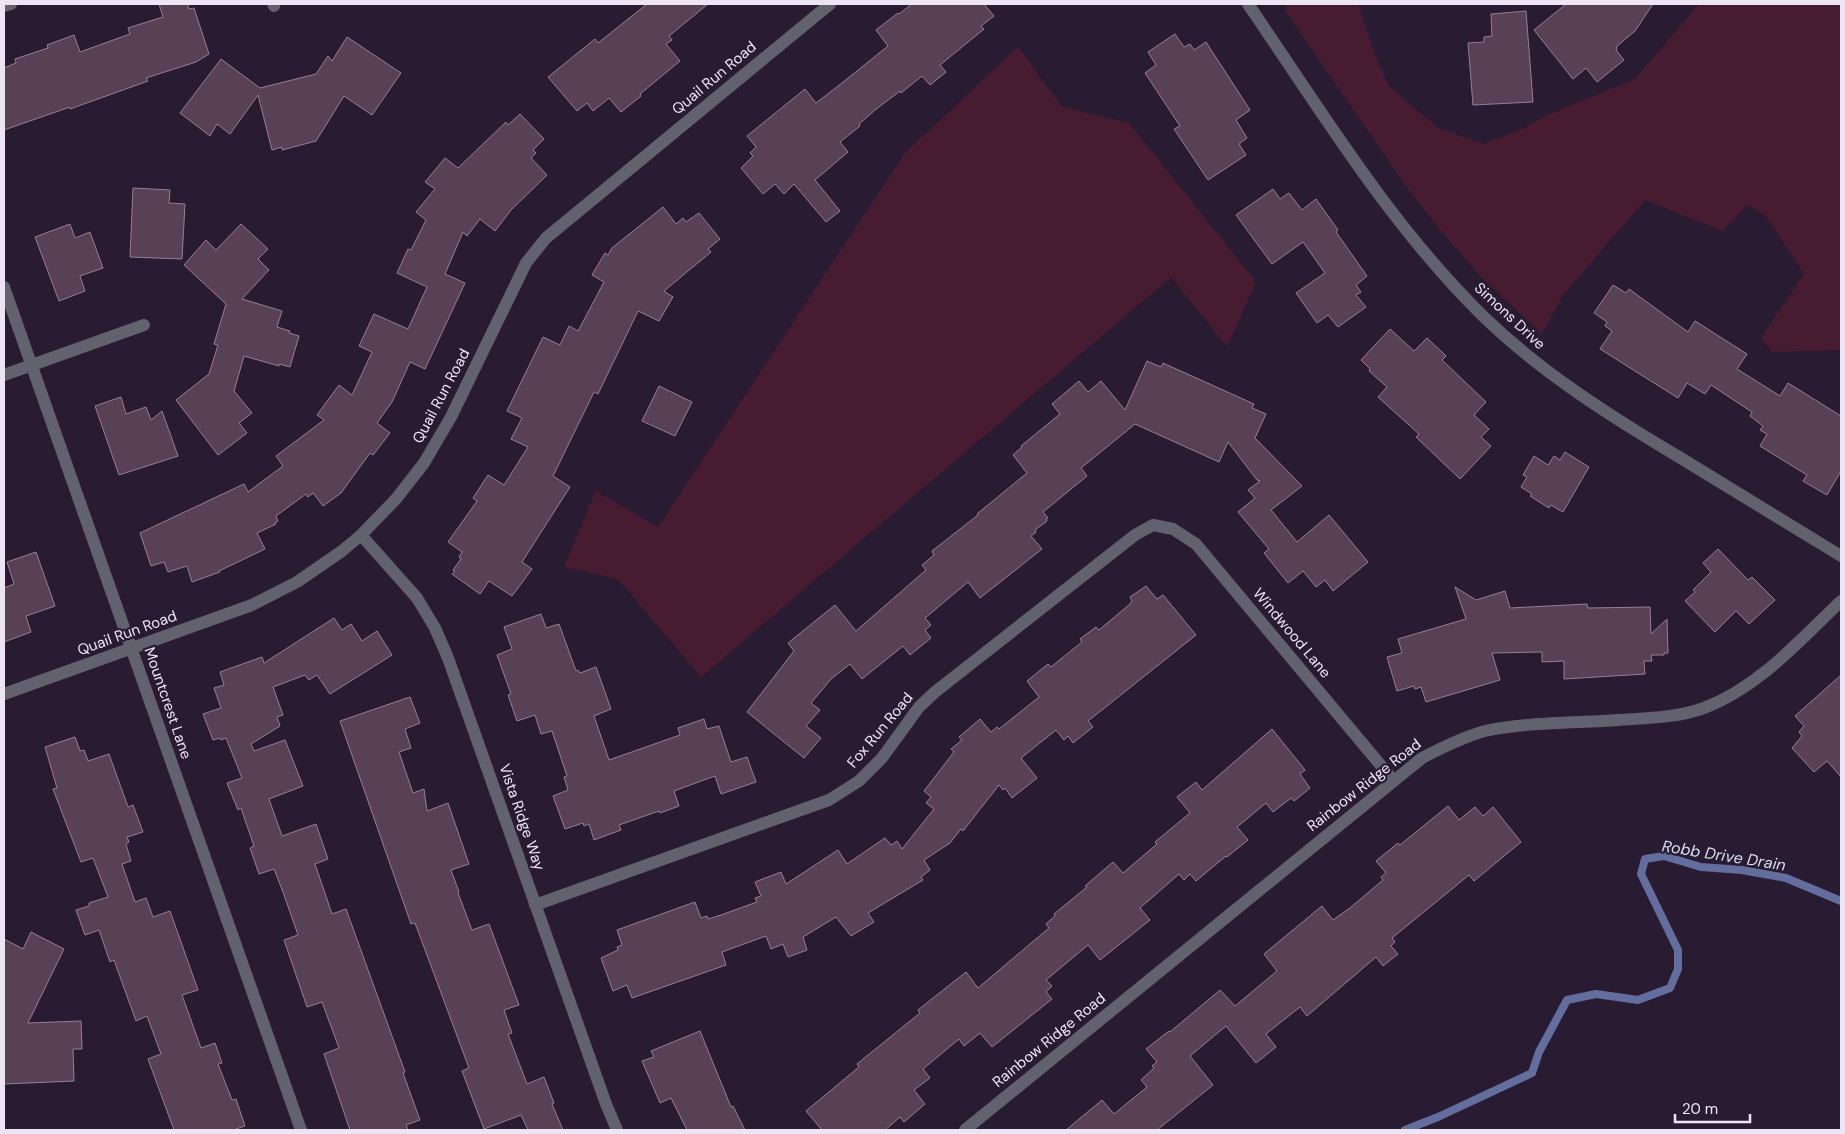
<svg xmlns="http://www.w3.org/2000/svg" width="1845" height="1134" viewBox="0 0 1845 1134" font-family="'DM Sans',sans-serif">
<rect width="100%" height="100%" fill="#291c32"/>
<path fill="#481c30" d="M1285 4H1358L1375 55 1389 86 1438 128 1484 144 1522 129 1545 116 1635 79 1699 4H1841V350L1772 352 1761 338 1804 274 1766 216 1747 205 1723 231 1645 200 1563 295 1542 334 1480 276 1437 226 1403 182 1286 12Z
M1018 47 1062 107 1129 123 1256 282 1227 347 1171 277 701 677 618 579 564 567 596 491 658 527 905 153Z"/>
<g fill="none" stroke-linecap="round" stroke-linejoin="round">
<path stroke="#636e9f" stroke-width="8" d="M1405 1130 1438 1117 1532 1073 1539 1052 1567 1000 1596 994 1638 1000 1670 988 1678 969V950L1641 874 1645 859 1664 856 1701 867 1742 870 1786 878 1841 901"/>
</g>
<path fill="#594155" stroke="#987e93" d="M159 4H188L189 9 194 8 209 54 196 62 146 78 148 81 70 109V107L4 130V68L16 63 15 59 48 48 47 45 74 35 80 52 130 34 128 28 163 17Z
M647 4H708L669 36 672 40 666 44 680 61 640 94 641 96 621 112 609 98 593 111 587 103 577 111 548 77 595 39 598 43Z
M912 4H984L994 16 981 26 984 29 940 65 946 72 930 85 922 76 901 93 900 91 875 110 859 124 860 126 840 142 848 152 815 180 840 211 826 222 794 184 784 194 775 184 763 194 741 168 753 156 750 153 756 147 747 136 805 89 816 103 842 83 888 46 876 30 898 13 899 14Z
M1566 4H1653L1635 31 1616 47 1617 48 1616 50 1624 60 1597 82 1586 68 1573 79 1534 30Z
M1526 11 1533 102 1473 105 1468 43 1484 42V37L1492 36 1491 14Z
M1175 34 1184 47 1190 44 1194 50 1206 42 1250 110 1236 120 1247 138 1239 144 1246 155 1208 180 1174 129 1180 126 1145 73 1156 65 1148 52Z
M347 37 401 73 372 115 344 96 316 141 282 150V147L272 150 258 95 230 134 217 124 210 136 180 113 221 59 260 88 316 74 328 56 332 61Z
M520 114 544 139 533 150 536 153 531 158 547 175 511 210 495 231 480 219 467 236 463 232 445 274 465 283 425 369 410 362 392 402 377 423 390 433 373 455 370 453 341 493 323 506 313 493 308 497 306 494 276 516 278 521 275 523 276 524 257 533 265 549 219 571 220 572 192 582 187 566 168 572 164 562 151 566 140 533 244 484 248 492 283 466 276 456 324 420 317 415 339 385 352 395 372 352 359 346 374 314 408 329 427 287 397 273 408 249 411 250 426 220 416 212 435 189 425 182 445 158 458 168 506 122 508 125Z
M133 188 170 190 169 203 185 204 182 259 130 257Z
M1273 189 1280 199 1289 193 1302 210 1316 199 1338 230 1336 232 1367 276 1356 285 1361 292 1356 295 1366 307 1338 327 1328 315 1317 323 1296 293 1325 273 1303 242 1272 264 1236 215Z
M663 207 676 224 683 218 686 222 699 213 720 239 708 249 711 252 664 291 673 297 659 321 638 311 598 394 594 392 553 476 570 487 522 562 532 569 512 596 489 581 480 594 452 574 455 571 453 570 461 559 459 557 462 552 448 542 477 501 473 498 488 475 504 485 528 447 511 439 522 418 507 411 543 337 560 345 569 326 578 331 604 282 592 275 605 253 608 255 612 248Z
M70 224 75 238 90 232 103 268 80 276 85 291 59 301 35 237Z
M241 224 268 249 258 259 269 270 242 299 282 311 277 327 290 331 289 333 299 336 290 367 279 364V366L244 356 234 391 252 413 239 423 247 433 218 455 176 400 209 374 218 345 214 344 226 304 184 265 206 240 216 250Z
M1613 285 1626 293 1629 289 1688 332 1695 321 1747 354 1737 369 1780 396 1788 383 1841 416V471L1827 495 1803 481 1807 475 1760 446 1767 434 1760 430 1763 426 1750 416 1752 412 1711 385 1705 394 1687 383 1678 398 1600 349 1612 331 1605 326 1607 322 1594 313Z
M1390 329 1414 351 1427 338 1446 356 1442 360 1486 402 1474 415 1489 429 1481 437 1491 446 1460 479 1416 437 1419 434 1378 397 1387 387 1369 371 1370 369 1361 360Z
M1147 361 1161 367 1163 363 1254 404 1252 408 1266 414 1255 438 1302 486 1271 510 1297 542 1329 515 1368 562 1333 591 1325 580 1316 587 1303 571 1288 583 1264 553 1269 549 1238 512 1255 498 1248 490 1260 481 1257 480 1228 442 1219 462 1135 424 1081 468 1087 476 1043 512 1048 518 1046 519 1047 521 1035 530 1036 532 1031 536 1042 549 980 598 968 582 925 618 931 625 925 630 931 638 910 655 903 646 862 679 850 664 831 679 811 703 820 710 806 726 821 738 804 758 747 712 794 651 788 643 835 605 856 631 926 570 922 565 934 555 932 551 978 515 977 514 1027 473 1013 455 1022 447 1021 446 1060 414 1052 404 1079 381 1088 392 1101 381 1125 410Z
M659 386 692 402 675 436 642 421Z
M121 397 126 414 146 407 151 420 162 411 178 456 119 475 95 406Z
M1565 452 1589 467 1563 512 1551 505 1549 508 1530 496 1532 494 1521 487 1527 477 1523 475 1534 456 1548 465 1554 456 1560 460Z
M1718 549 1748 580 1752 577 1775 600 1749 624 1736 611 1715 632 1685 601 1695 592 1693 590 1711 572 1703 563Z
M36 552 55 606 26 616 31 632 4 642V588L14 584 7 562Z
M1146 586 1157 599 1163 595 1196 635 1088 721 1093 727 1073 743 1068 736 1064 740 1056 730 1021 758 1037 778 1012 798 1005 788 1003 790 999 785 963 831 961 829 950 843 924 860 930 870 921 877 923 880 868 913 874 922 851 936 836 917 803 937 807 950 788 957 783 944 771 949 766 936 722 952 726 965 632 998 627 985 613 991 601 958 618 950 617 947 622 945 617 930 695 902 701 918 707 916 708 919 721 915 757 902 755 898 761 896 755 882 781 872 786 884 838 850 847 864 885 838 891 845 897 841 902 849 934 809 926 803 931 797 924 791 954 752 951 749 962 740 959 737 980 719 991 732 997 727 999 729 1039 697 1027 681 1048 664 1051 667 1082 642 1080 639 1096 627 1099 630 1130 604 1132 601 1130 597Z
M1455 587 1476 600 1505 591 1510 608 1587 604 1588 608 1650 607 1651 634 1667 619 1668 653H1664V655H1651L1652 661H1644L1645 674 1564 679V661L1542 662V652L1492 653 1500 680 1426 702 1421 687 1415 689 1414 686 1397 691 1387 657 1402 653 1398 639 1466 619Z
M541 614 546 628 559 624 576 671 578 670 580 673 596 667 611 709 594 716 609 760 680 735 678 728 704 719 707 729 719 726 731 762 747 757 756 782 721 794 715 776 674 791 679 806 660 813 659 811 619 825 621 830 594 840 589 824 584 826 583 823 565 829 553 796 568 790 564 777 567 776 552 731 541 734 535 715 517 721 508 695 511 694 497 655 512 649 504 627Z
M334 618 342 630 351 624 362 641 377 631 392 655 330 694 317 675 309 680 305 675 273 687 283 715 277 717 280 726 251 744 254 751 285 740 303 786 269 799 282 836 316 824 328 859 315 864 332 914 346 909 405 1072 403 1073 420 1120 406 1125 408 1130H350L324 1054 339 1048 322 1002 307 1007 284 940 298 935 283 892 274 869 259 874 250 848 254 846 241 808 238 810 227 783 242 778 226 738 221 740 220 738 213 740 203 714 221 708 214 688 224 685 220 672 262 657 264 663Z
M1841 675V777L1827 761 1814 772 1792 748 1802 736 1799 732 1804 726 1795 716Z
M410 697 420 723 405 729 411 748 399 752 413 793 424 789 427 811 448 803 469 864 451 870 459 892 458 893 472 930 489 924 519 1005 504 1010 512 1033 508 1034 527 1084 544 1077 554 1103 552 1104 563 1130H528L521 1115 484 1129 462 1071 469 1068 415 923 411 924 340 721Z
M1272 729 1305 770 1300 774 1310 788 1294 801 1291 798 1273 812 1266 803 1237 827 1248 840 1227 857 1226 856 1196 881 1190 874 1184 880 1179 874 1140 908 1150 920 1100 960 1088 945 1046 980 1052 986 1046 992 1052 999 992 1047 980 1033 964 1046 959 1039 923 1069 930 1078 914 1090 925 1104 904 1122 900 1117 885 1130H822L806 1111 859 1067 857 1064 920 1013 918 1010 966 972 978 988 1049 928 1046 924 1055 916 1054 914 1087 887 1085 886 1113 862 1123 873 1157 844 1155 842 1190 813 1177 797 1196 782 1202 790Z
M75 737 80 751 84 750 88 761 109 754 128 807 133 805 143 832 127 837 129 842 126 844 131 861 122 864 135 902 146 898 153 917 170 911 198 990 182 995 201 1048 215 1043 222 1063 218 1064 232 1100 236 1099 245 1126 233 1130H174L148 1059 161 1054 147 1016 136 1021 114 960 110 962 99 930 85 935 76 910 89 906V903L108 897 93 858 81 862 53 789 57 788 45 747Z
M1448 806 1459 820 1475 807 1483 816 1493 807 1521 842 1474 881 1469 875 1392 938 1395 942 1391 946 1398 954 1383 966 1376 957 1307 1016 1300 1007 1266 1034 1276 1047 1256 1063 1226 1026 1190 1056 1213 1085 1157 1130H1066L1102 1100 1114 1114 1147 1087 1141 1080 1154 1068 1152 1066 1157 1062 1146 1049 1169 1031 1170 1032 1220 990 1235 1006 1277 971 1264 954 1322 906 1333 920 1350 908 1383 880 1381 877 1386 873 1376 861 1398 843 1400 845Z
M31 932 64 949 28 1023 81 1021 82 1049H73L74 1081 4 1084V939L23 949Z
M700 1031 731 1107 733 1106 745 1130H687L671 1098 660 1103 642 1061 654 1057 651 1051Z"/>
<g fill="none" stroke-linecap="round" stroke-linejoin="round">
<path stroke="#62616e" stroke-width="12" d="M273 4 274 6
M4 6 11 4
M4 287 301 1130
M4 375 144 325
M361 535 417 598 435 628 448 658 606 1104 617 1130
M4 694 252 605 297 582 342 551 361 535 396 499 424 463 451 417 526 263 546 238 830 4
M535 905 829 800 859 781 882 758 919 707 935 692 1135 535 1153 525 1173 529 1196 544 1393 780
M965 1130 1422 758C1443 747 1463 737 1485 731 1525 722 1577 723 1618 720 1647 718 1676 718 1704 708 1759 687 1799 641 1841 601"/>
<path stroke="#62616e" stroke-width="12" d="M1248 4C1322 112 1390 225 1484 317 1542 373 1610 416 1679 457 1733 490 1787 523 1841 556"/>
</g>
<g text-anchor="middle" stroke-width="4.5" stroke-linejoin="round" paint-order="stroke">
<g font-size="15" fill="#ede4f4" stroke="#291c32">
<text transform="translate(714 78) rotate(-40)" y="5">Quail Run Road</text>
<text transform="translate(1510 316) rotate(43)" y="5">Simons Drive</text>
<text transform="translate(441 396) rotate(-62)" y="5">Quail Run Road</text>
<text transform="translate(127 633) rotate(-20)" y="5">Quail Run Road</text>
<text transform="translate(1292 633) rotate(50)" y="5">Windwood Lane</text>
<text transform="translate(168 703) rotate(71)" y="5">Mountcrest Lane</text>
<text transform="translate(880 730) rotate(-50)" y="5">Fox Run Road</text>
<text transform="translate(1364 785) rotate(-38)" y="5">Rainbow Ridge Road</text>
<text transform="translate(522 817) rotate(71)" y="5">Vista Ridge Way</text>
<text transform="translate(1049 1040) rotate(-39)" y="5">Rainbow Ridge Road</text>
</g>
<g font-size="16" font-style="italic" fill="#d6def1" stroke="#291c32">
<text transform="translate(1724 855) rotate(9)" y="6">Robb Drive Drain</text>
</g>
</g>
<rect width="1845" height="1134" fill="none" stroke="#ede4f4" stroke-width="10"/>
<path d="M1675 1114v8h75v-8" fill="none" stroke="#ede4f4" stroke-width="2.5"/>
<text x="1682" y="1114" font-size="15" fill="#ede4f4" stroke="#291c32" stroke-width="4" paint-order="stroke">20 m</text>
</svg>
